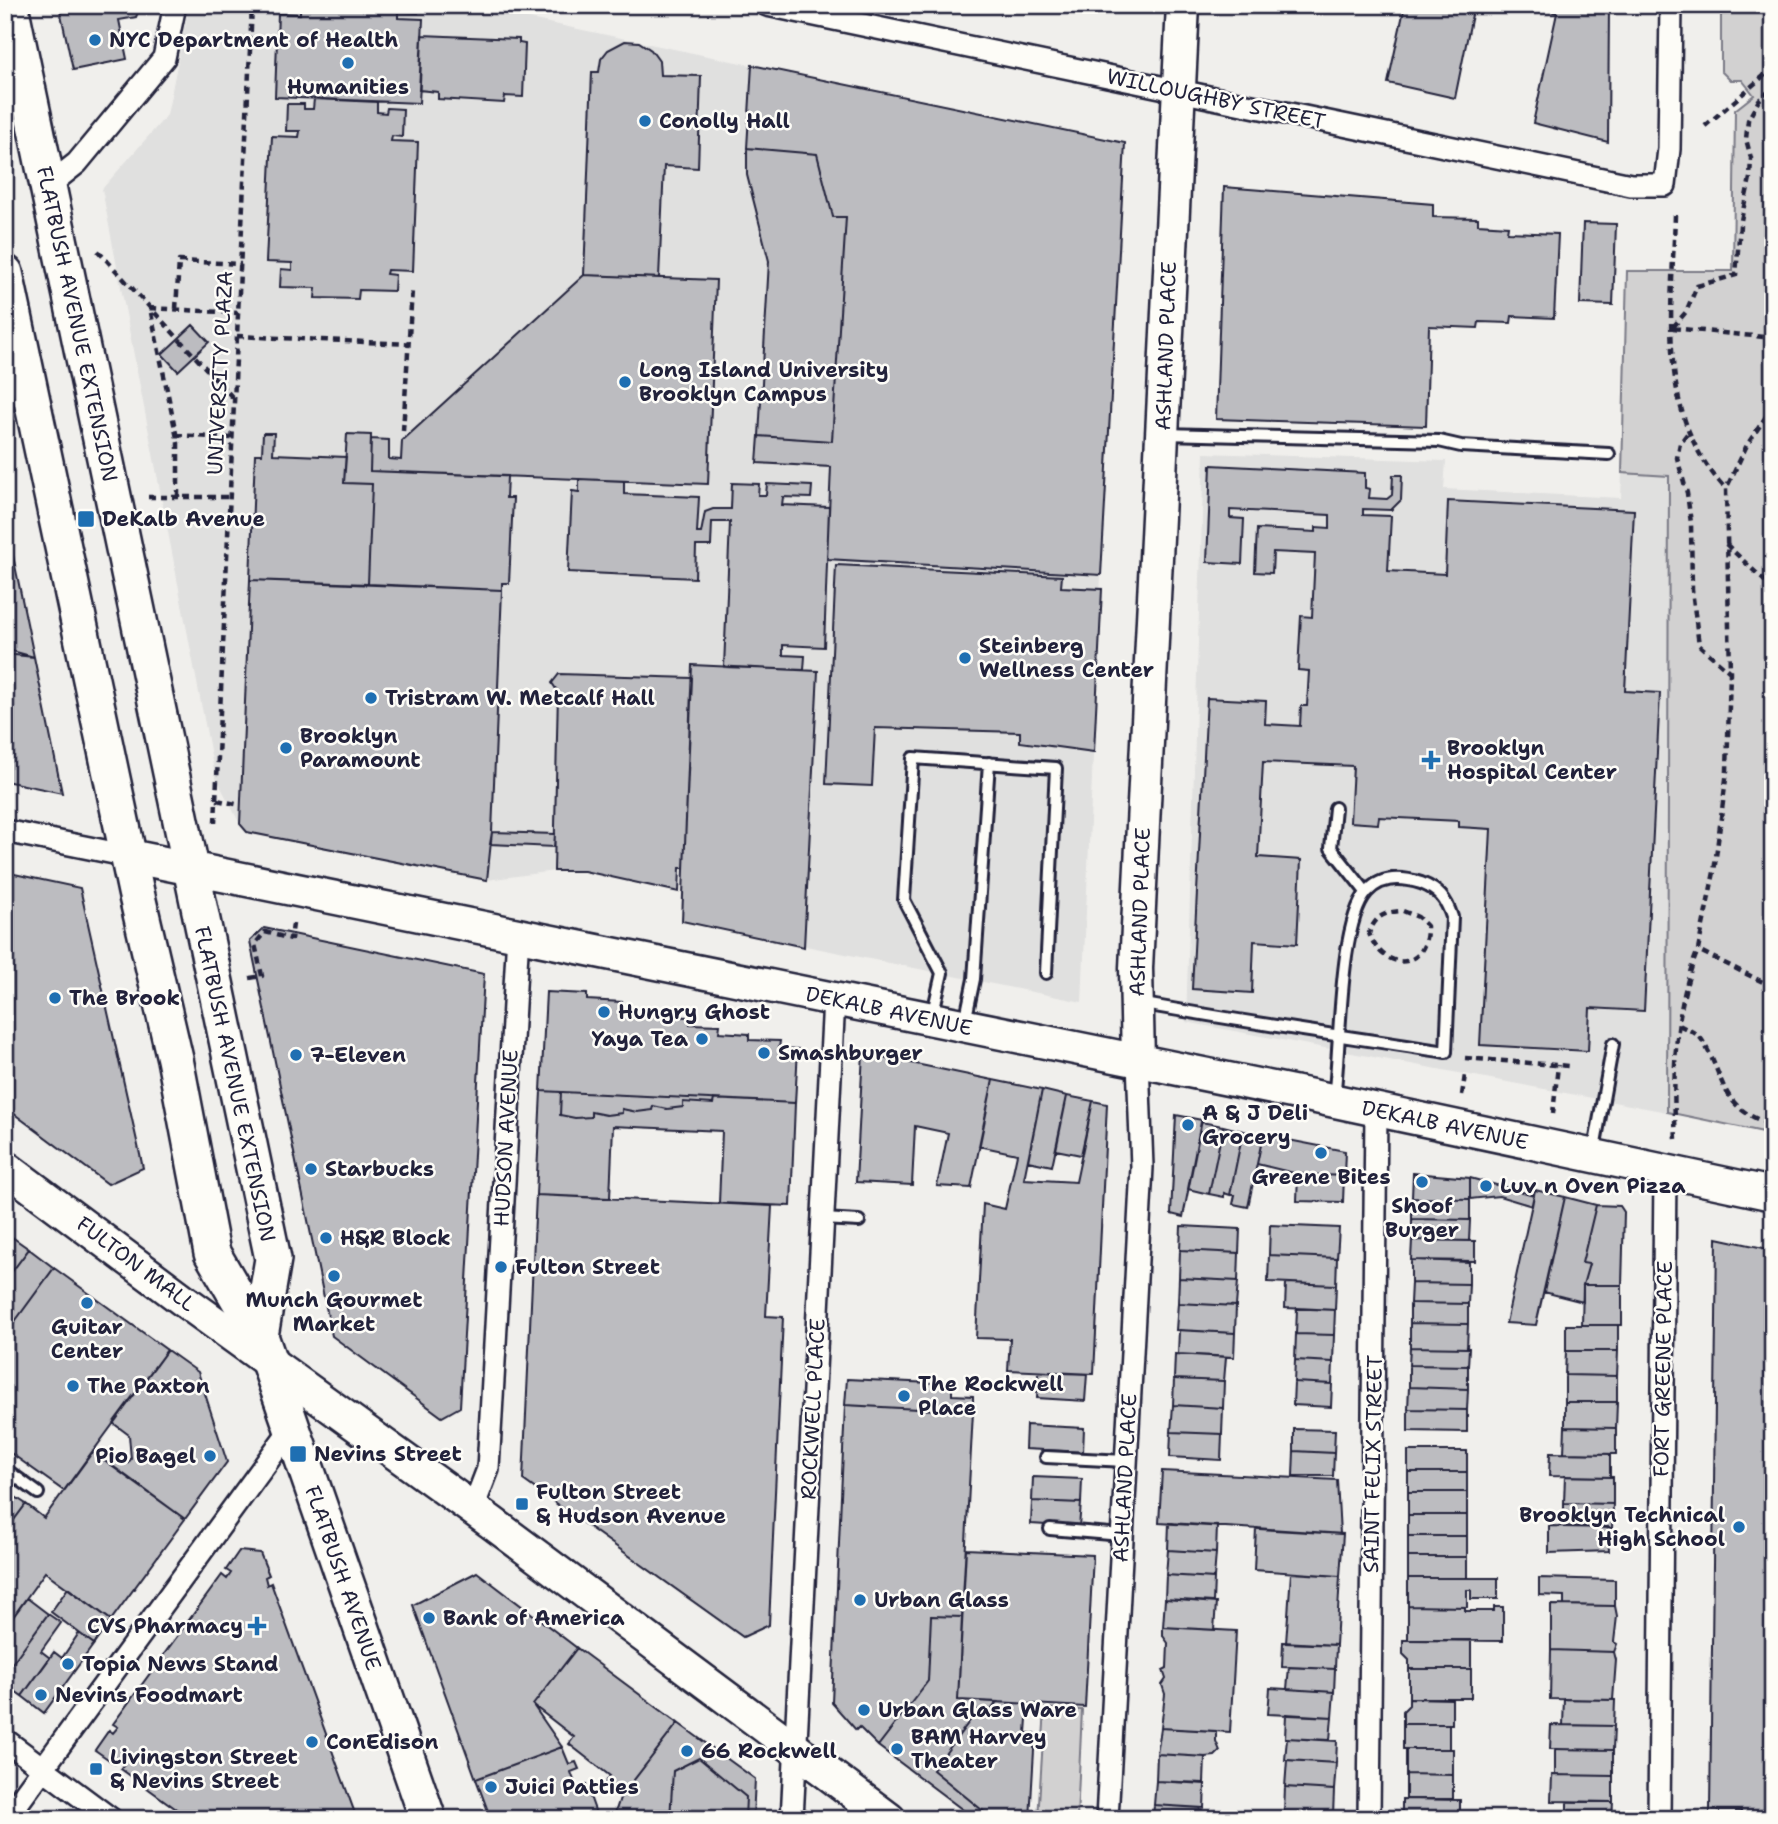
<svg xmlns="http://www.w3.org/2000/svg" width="1778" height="1824" viewBox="0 0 1778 1824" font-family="'Shantell Sans',sans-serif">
<rect width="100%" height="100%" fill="#f0efec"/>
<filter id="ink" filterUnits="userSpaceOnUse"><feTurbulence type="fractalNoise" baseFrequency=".0143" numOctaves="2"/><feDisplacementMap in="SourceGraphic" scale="14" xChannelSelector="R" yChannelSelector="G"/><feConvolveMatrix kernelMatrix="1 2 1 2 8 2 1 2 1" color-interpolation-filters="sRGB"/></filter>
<g filter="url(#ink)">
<path fill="#e0e0df" d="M189 5H463L1125 143 1101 575 1082 1002 682 921 683 868 680 869 679 892 580 871H554L487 880 247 832 240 824 215 776 102 189 167 115Z
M1204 453 1446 461 1444 489 1621 498 1622 473 1669 476 1667 1112 1186 1022Z"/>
<path fill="#d2d1d1" stroke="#7a7a86" stroke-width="2" d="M1721 5H1773V1134L1667 1112 1669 476 1622 473 1627 271H1733L1735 110 1754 95 1742 80H1730L1721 71Z
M1045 1708 1082 1710 1077 1819H1038Z"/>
<path fill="#bcbcc0" stroke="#22223b" stroke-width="2" d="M59 5H141L136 17 119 20 127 59 73 70Z
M283 5H418V13L398 12V18L423 19 419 103 275 97 278 13 300 14V7Z
M1405 5H1474L1455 98 1388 83Z
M1531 5H1609L1608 142 1533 123 1557 13Z
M422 35 519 39V43L525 44 523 97 505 96 504 103 438 99V92L419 90Z
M625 41 639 42 651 50 659 61 660 75 701 76 698 168 664 166 659 278 584 275 592 72H599L601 59 608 50Z
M752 65 1125 143 1101 575 827 559 831 467 757 463 759 436 832 441 846 217H833L817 154 747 148Z
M314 99 377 102V112L386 113 387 108 403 109 402 137 392 136 391 141 418 142 413 271 387 270 386 274 395 275 394 291 359 290 358 299 315 298 316 288 280 287 281 269 292 270V263L266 262 272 136 299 137 300 131H286L287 104H304V109H313Z
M747 148 817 154 833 217H846L832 441 759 436 769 261 747 175Z
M1224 187 1433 204V217L1478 218V224L1508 226 1507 232 1558 234 1554 318 1512 316 1511 323 1479 322 1478 328 1429 326 1426 426 1216 419Z
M1583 223 1616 224 1613 305 1580 304Z
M584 275 716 280 708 484 370 471 371 439 389 440V459L401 460 402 441Z
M193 325 209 342 178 371 162 354Z
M263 433H274L273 454 346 457 344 483 372 484 368 584 250 580 255 454H262Z
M347 434 371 435 370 471 507 476 506 498H513L509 583H502V590L368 584 372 484 344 483Z
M1211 465 1365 473V488L1370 489 1369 498 1387 499 1392 495 1393 475H1402L1401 500 1391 510 1363 509V515L1391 516 1388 571 1445 574 1448 501 1634 510 1625 691 1660 693 1644 1011 1590 1008 1588 1051 1480 1045 1491 829 1459 827V821L1379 817 1378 824 1350 822 1353 766 1263 762 1258 857 1301 860 1297 944 1254 941 1252 993 1192 989 1207 698 1266 701 1265 724 1300 726 1301 706H1307L1309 671 1298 670 1301 616 1312 617 1315 554 1273 552 1272 573 1255 572 1257 529 1316 532V527L1330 528V515L1230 510V518L1244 519 1242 564 1207 562Z
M579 479 624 481V494L699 497 697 533H701L705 512 713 509H731L732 483 759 484 758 495H766L767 484 812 486 811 498 783 497 782 505 829 507 824 647 783 645V655L805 656 804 670 724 667 730 522H712L711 546H696L695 578 568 572 572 491 579 492Z
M5 517 34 657 5 649Z
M836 565 1062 576 1061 587 1102 589 1094 752 1020 742V732L875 728 872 786 826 784Z
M250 580 502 590 492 832 487 880 247 832 240 824Z
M5 654 34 657 62 793 5 781Z
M692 665 818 671 804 947 682 921Z
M559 674 692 678 684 868H680L679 892 584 871H554L558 692 552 683Z
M492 832 555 834 554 847 490 844Z
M5 872 80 888 143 1168 108 1184 5 1107Z
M264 928 484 974 460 1407 442 1417 332 1336 250 941Z
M546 992 587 994V1000L622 1002 621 1008 660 1010V1016L690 1017V1024L720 1025 719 1032 749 1034V1040L780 1041 779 1048 798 1049 795 1103 714 1099 713 1104 683 1102V1107L667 1109 653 1106 652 1110 637 1112 622 1109V1113L606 1115 591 1112V1117L575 1118 560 1115 561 1092 541 1091Z
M863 1053 993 1080 971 1188 937 1186 948 1133 915 1126 912 1185 856 1182Z
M993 1080 1042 1090 1024 1179 1076 1182 1093 1101 1107 1104 1094 1374 1008 1370 1010 1339 976 1338 983 1204 1005 1209 1017 1154 979 1146Z
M1042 1090 1067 1096 1052 1166 1028 1161Z
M541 1091 795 1103 791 1206 719 1203 722 1131 613 1126 610 1198 536 1195Z
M1067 1096 1093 1101 1081 1155 1056 1150Z
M1176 1115 1202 1120 1183 1217 1171 1214Z
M1201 1122 1223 1126 1209 1194 1188 1189Z
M1223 1126 1243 1131 1230 1195 1224 1193V1197L1209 1194Z
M1243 1131 1263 1135 1248 1207 1233 1204 1235 1195H1230Z
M1263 1135 1345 1151 1344 1176 1298 1174 1257 1164Z
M1413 1173 1470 1178V1199L1412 1198Z
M1298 1174 1344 1176 1343 1202 1297 1201Z
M1470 1178 1534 1195 1532 1206 1499 1196 1470 1199Z
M1535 1190 1565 1197 1536 1325 1506 1323Z
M536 1195 772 1206 766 1316 783 1317 769 1625 743 1637 523 1480Z
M1565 1197 1596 1205 1582 1263 1589 1264 1583 1285V1302L1544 1292Z
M1412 1198 1470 1199V1220L1412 1219Z
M1596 1205 1620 1206 1624 1212 1622 1285H1583L1589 1264 1582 1263Z
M1412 1219 1470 1220 1469 1241 1412 1240Z
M1270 1225 1339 1228 1337 1258 1269 1255Z
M1181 1226 1240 1229 1239 1253 1180 1250Z
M5 1232 29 1249 5 1281Z
M1717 1238 1773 1250V1819H1741V1811H1710Z
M1412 1240 1475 1241V1261L1411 1260Z
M29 1249 54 1268 5 1335V1281Z
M1180 1250 1239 1253 1238 1281 1179 1278Z
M1269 1255 1337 1258 1336 1285 1268 1282Z
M1411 1260 1469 1262V1284L1411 1283Z
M54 1268 167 1350 64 1491 5 1449V1335Z
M1179 1278 1238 1281 1236 1306 1178 1303Z
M1286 1283 1336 1285 1335 1310 1285 1308Z
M1411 1283 1469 1284 1468 1304 1410 1303Z
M1583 1285H1622V1325H1582Z
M1178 1303 1236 1306 1235 1333 1176 1330Z
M1410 1303 1468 1304V1324L1410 1323Z
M1297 1308 1335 1310 1334 1335 1296 1334Z
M1410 1323 1468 1324 1467 1348 1410 1347Z
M1566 1325H1618V1351H1566Z
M1179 1330 1235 1333 1234 1357 1178 1354Z
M1296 1334 1334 1335 1333 1362 1295 1360Z
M1410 1347 1469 1348 1468 1366 1409 1365Z
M167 1350 198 1372 227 1462 185 1519 110 1464 117 1455 128 1463 131 1459 129 1435 113 1423Z
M1566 1351H1618L1617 1376 1565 1375Z
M1175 1354 1226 1357 1224 1381 1174 1379Z
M1295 1360 1333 1362 1332 1384 1294 1382Z
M1409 1365 1468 1366V1389L1409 1387Z
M1038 1372 1087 1374 1085 1401 1037 1398Z
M1565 1375 1617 1376V1402H1565Z
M847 1379 952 1384V1395L973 1396V1412L845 1405Z
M1174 1379 1224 1381 1223 1408 1173 1405Z
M1294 1382 1332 1384 1331 1407 1293 1405Z
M1409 1387 1468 1389 1467 1410 1408 1409Z
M1565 1402H1617L1616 1428 1565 1427Z
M845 1405 973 1412 962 1617 931 1616 928 1681 878 1746 859 1727 856 1730 832 1703Z
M1173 1405 1223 1408 1222 1434 1171 1432Z
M1408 1409 1467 1410V1432L1408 1431Z
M1026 1425 1084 1428 1083 1452 1025 1449Z
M1565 1427 1616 1428V1454L1564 1453Z
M1294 1429 1335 1430 1334 1453 1294 1451Z
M1171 1432 1222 1434 1221 1460 1170 1457Z
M1294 1451 1334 1453 1333 1476H1293Z
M1408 1451H1467V1472H1408Z
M92 1452 185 1519 111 1620 45 1572 5 1628V1532L26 1504 44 1518Z
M1550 1453 1610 1454V1477L1549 1476Z
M1162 1471 1337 1480 1340 1534 1159 1523Z
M1408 1472H1467V1492H1408Z
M1565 1476 1613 1477V1504L1564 1503Z
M1033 1477 1082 1479 1081 1503 1032 1501Z
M5 1490 26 1504 5 1532Z
M1408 1492H1467V1515H1408Z
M1032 1501 1081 1503 1079 1527 1031 1524Z
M1564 1503 1613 1504 1612 1528 1564 1527Z
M1408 1515H1467V1536H1408Z
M1169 1523 1217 1526 1216 1553 1168 1550Z
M1549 1526 1608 1527 1609 1551 1549 1553Z
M1256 1528 1343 1534 1340 1576 1254 1570Z
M1408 1536H1467V1557H1408Z
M966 1549 1093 1555 1085 1707 958 1700Z
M1168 1550 1216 1553 1214 1578 1166 1575Z
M239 1551 260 1553 269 1575 265 1577 267 1585 271 1583 357 1819H190L121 1769 124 1765 118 1760 115 1764 95 1750 109 1730 113 1733 118 1727 113 1724 222 1575 227 1579 231 1573 226 1570Z
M1408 1557H1467V1578H1408Z
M477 1572 577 1648 533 1705 562 1747 476 1779 413 1605Z
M1291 1573 1340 1576 1336 1645 1286 1643Z
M1166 1575 1214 1578 1213 1602 1165 1599Z
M1408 1578H1498V1599H1471V1590H1467V1607L1408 1606Z
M1539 1578 1615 1580V1606L1564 1605V1596L1539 1595Z
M68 1588 111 1620 94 1644 51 1612Z
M27 1598 48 1614 5 1673V1628Z
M1165 1599 1216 1603 1214 1630 1163 1627Z
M1551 1605 1615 1606 1617 1616 1614 1642 1617 1644 1614 1652 1551 1650Z
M1408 1606 1465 1607V1611H1494V1607H1503V1641L1408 1640Z
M48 1614 61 1623 41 1651 50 1658 22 1696 5 1684V1673Z
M931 1616 962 1617 958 1700 997 1702 986 1717 978 1710 933 1770 993 1819H975L878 1746 928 1681Z
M1163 1627 1236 1631 1230 1732 1161 1728 1165 1694 1162 1685 1166 1679 1163 1670 1167 1668 1168 1643 1163 1636Z
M79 1633 94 1644 44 1713 22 1696 54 1652 62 1658Z
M1403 1640H1471V1669H1409V1660L1403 1654Z
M1283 1642 1336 1645 1335 1669 1282 1667Z
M577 1648 678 1723 620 1798 603 1786 610 1776 569 1744 574 1737 533 1705Z
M1551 1650 1614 1652 1616 1660 1613 1700 1550 1699Z
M1289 1667 1335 1669 1334 1692 1287 1689Z
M1409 1669H1471V1698H1409Z
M1270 1688 1334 1692 1332 1717 1268 1714Z
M1409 1698 1452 1699V1724H1403V1711L1409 1705Z
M1564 1699 1615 1700 1614 1726 1563 1725Z
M997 1702 1028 1704 1026 1733H1035L1030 1819H993L933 1770 978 1710 986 1717Z
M1286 1714 1332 1717 1330 1740 1285 1738Z
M678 1723 755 1779 753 1819H613L620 1798Z
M1403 1724H1449V1749H1403Z
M1551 1725 1614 1726 1613 1750 1550 1749Z
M1161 1728 1216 1731V1741L1220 1751 1215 1756 1205 1757 1157 1754Z
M1287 1738 1337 1741 1336 1763 1285 1760Z
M562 1747 569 1764 576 1762 579 1769 571 1772 577 1789 586 1785 598 1819H491L476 1779Z
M1406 1749H1453V1775L1406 1774Z
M1555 1749 1613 1750V1776L1555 1775Z
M1157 1754 1205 1757 1204 1783 1156 1781Z
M699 1758 746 1797 745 1819H670L673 1771Z
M1287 1760 1336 1763 1334 1790 1285 1787Z
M1406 1774 1453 1775V1799H1406Z
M1552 1775 1613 1776V1802L1551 1801Z
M1156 1781 1205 1784 1204 1808 1154 1805Z
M1285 1787 1334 1790 1333 1815 1284 1812Z
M1402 1799 1460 1800V1819H1402Z
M1567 1802H1613L1612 1819H1567Z
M1154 1805 1200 1808 1199 1819H1153Z
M1287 1812 1333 1815 1332 1819H1287Z"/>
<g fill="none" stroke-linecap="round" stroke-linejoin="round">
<defs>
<path id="lane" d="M1165 434 1439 441 1461 446 1609 454
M1335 808 1331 848 1366 892
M1139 1003C1241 1022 1344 1036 1446 1052L1452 917C1446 899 1439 890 1421 883 1402 877 1381 876 1367 892 1338 924 1341 1050 1334 1097
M932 1017 942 973 904 900 913 758 1056 768 1046 973
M965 1022 974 979 989 763
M1593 1155 1613 1044
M823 1219 859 1221
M1046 1457 1126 1461
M5 1469 38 1493
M1050 1529 1122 1535"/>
<path id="street" d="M767 5 1631 185H1665L1669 149 1671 5
M48 186 77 163 164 58 175 5
M5 831 129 856
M473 1508 488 1469 518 933
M5 1740 111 1819
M6 1819 291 1429
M792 1819 834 999
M1107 1819 1142 1167 1138 1061
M1369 1819 1376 1110
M1659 1819 1665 1171"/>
<path id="secondary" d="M129 856 1307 1095 1773 1194
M1138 1061 1136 968 1183 5
M5 1167 186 1302 491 1522 889 1819"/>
<path id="primary" d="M10 5 273 1259 260 1336
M5 273 136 892 175 1059 212 1253 260 1336 428 1819"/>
</defs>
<use href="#lane" stroke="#22223b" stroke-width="16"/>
<use href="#street" stroke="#22223b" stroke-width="26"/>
<use href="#secondary" stroke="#22223b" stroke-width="37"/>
<use href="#primary" stroke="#22223b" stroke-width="40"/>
<path stroke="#22223b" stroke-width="4.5" stroke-dasharray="7 5" stroke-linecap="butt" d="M1705 126 1773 68
M1675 215C1672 309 1655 415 1726 489
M98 251 234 399
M176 309 179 261 241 264
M1673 327 1686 312 1697 286 1736 275 1740 225 1750 178 1751 158 1746 139 1748 120 1759 100 1773 88
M1673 328 1773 338
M237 336 408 344
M1773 406 1747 445 1726 489 1730 672 1727 771 1714 872 1698 950 1773 987
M403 431 412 290
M1687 434 1680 443 1677 458 1687 493 1691 523 1692 590 1699 645 1730 672
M176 435 233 438
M148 497H230
M178 497V443L150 308 238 313
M1726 544 1773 589
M217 800 240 805
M215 823 252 5
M1403 911 1418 917 1427 926C1428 973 1382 971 1369 933 1376 915 1385 912 1403 911Z
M250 978 262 976 255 944 265 932 291 939 293 924
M1679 1025C1686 1029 1698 1033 1702 1040 1726 1078 1718 1108 1773 1125
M1465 1058 1569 1066
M1462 1095 1465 1075
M1553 1114 1558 1065
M1676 1139C1672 1076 1674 1009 1698 950"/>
<use href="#lane" stroke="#fdfcf7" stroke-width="10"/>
<use href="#street" stroke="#fdfcf7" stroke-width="21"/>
<use href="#secondary" stroke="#fdfcf7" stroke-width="32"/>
<use href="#primary" stroke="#fdfcf7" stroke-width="35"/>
</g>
</g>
<g fill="#1f6fb2" stroke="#fdfcf7" stroke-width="2.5">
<circle cx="95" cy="40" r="7"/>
<circle cx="348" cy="63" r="7"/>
<circle cx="645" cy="121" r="7"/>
<circle cx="625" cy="382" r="7"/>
<rect x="77" y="510" width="18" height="18" rx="3.5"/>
<circle cx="965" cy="658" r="7"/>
<circle cx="371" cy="698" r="7"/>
<circle cx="286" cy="748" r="7"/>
<path d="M1427.5 749.5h7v7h7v7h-7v7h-7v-7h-7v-7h7z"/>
<circle cx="55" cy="998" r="7"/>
<circle cx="604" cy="1012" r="7"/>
<circle cx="702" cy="1039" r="7"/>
<circle cx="764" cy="1053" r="7"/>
<circle cx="296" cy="1055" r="7"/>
<circle cx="1188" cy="1125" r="7"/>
<circle cx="1321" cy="1153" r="7"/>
<circle cx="311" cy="1169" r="7"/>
<circle cx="1422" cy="1182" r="7"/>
<circle cx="1486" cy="1186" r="7"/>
<circle cx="326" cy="1238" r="7"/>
<circle cx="501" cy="1267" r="7"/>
<circle cx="334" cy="1276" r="7"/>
<circle cx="87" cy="1303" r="7"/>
<circle cx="73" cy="1386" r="7"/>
<circle cx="904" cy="1396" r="7"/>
<rect x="289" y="1445" width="18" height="18" rx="3.5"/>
<circle cx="210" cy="1456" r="7"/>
<rect x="515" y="1497" width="14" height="14" rx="3.5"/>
<circle cx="1739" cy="1527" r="7"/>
<circle cx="860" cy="1600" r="7"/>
<circle cx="429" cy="1618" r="7"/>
<path d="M253.5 1615.5h7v7h7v7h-7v7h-7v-7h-7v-7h7z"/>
<circle cx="68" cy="1664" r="7"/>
<circle cx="41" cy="1695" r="7"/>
<circle cx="864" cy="1710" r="7"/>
<circle cx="312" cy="1742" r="7"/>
<circle cx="897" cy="1749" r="7"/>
<circle cx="687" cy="1751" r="7"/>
<rect x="89" y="1762" width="14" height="14" rx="3.5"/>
<circle cx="491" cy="1787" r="7"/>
</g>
<g text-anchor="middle" stroke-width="5" stroke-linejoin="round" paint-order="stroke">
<g font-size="21" font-weight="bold" fill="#22223b" stroke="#fdfcf7" text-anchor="start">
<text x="109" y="47">NYC Department of Health</text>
<text x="348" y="94" text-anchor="middle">Humanities</text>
<text x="659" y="128">Conolly Hall</text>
<text x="639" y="377">Long Island University<tspan x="639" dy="24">Brooklyn Campus</tspan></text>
<text x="102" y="526">DeKalb Avenue</text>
<text x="979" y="653">Steinberg<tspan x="979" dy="24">Wellness Center</tspan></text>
<text x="385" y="705">Tristram W. Metcalf Hall</text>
<text x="300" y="743">Brooklyn<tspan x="300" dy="24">Paramount</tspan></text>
<text x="1447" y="755">Brooklyn<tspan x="1447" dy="24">Hospital Center</tspan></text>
<text x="69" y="1005">The Brook</text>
<text x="618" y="1019">Hungry Ghost</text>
<text x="688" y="1046" text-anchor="end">Yaya Tea</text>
<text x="778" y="1060">Smashburger</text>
<text x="310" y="1062">7-Eleven</text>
<text x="1202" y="1120">A &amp; J Deli<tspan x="1202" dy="24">Grocery</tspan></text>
<text x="325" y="1176">Starbucks</text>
<text x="1321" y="1184" text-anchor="middle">Greene Bites</text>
<text x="1500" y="1193">Luv n Oven Pizza</text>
<text x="1422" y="1213" text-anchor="middle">Shoof<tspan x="1422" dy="24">Burger</tspan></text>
<text x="340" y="1245">H&amp;R Block</text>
<text x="515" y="1274">Fulton Street</text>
<text x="334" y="1307" text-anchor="middle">Munch Gourmet<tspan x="334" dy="24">Market</tspan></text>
<text x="87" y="1334" text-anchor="middle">Guitar<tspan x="87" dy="24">Center</tspan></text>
<text x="918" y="1391">The Rockwell<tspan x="918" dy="24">Place</tspan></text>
<text x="87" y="1393">The Paxton</text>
<text x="314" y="1461">Nevins Street</text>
<text x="196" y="1463" text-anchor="end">Pio Bagel</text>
<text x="536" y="1499">Fulton Street<tspan x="536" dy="24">&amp; Hudson Avenue</tspan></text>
<text x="1725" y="1522" text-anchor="end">Brooklyn Technical<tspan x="1725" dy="24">High School</tspan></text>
<text x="874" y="1607">Urban Glass</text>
<text x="443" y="1625">Bank of America</text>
<text x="243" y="1633" text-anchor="end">CVS Pharmacy</text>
<text x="82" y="1671">Topia News Stand</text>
<text x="55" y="1702">Nevins Foodmart</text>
<text x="878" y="1717">Urban Glass Ware</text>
<text x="911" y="1744">BAM Harvey<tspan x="911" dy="24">Theater</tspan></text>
<text x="326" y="1749">ConEdison</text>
<text x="701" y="1758">66 Rockwell</text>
<text x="110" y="1764">Livingston Street<tspan x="110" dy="24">&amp; Nevins Street</tspan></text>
<text x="505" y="1794">Juici Patties</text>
</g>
<g font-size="21" fill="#22223b" stroke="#fdfcf7">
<text transform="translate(1216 99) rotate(12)" y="7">WILLOUGHBY STREET</text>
<text transform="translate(77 324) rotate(78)" y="7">FLATBUSH AVENUE EXTENSION</text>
<text transform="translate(1166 346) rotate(-88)" y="7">ASHLAND PLACE</text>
<text transform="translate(220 373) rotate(-87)" y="7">UNIVERSITY PLAZA</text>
<text transform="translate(1140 912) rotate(-88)" y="7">ASHLAND PLACE</text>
<text transform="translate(889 1011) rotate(12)" y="7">DEKALB AVENUE</text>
<text transform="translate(235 1084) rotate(78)" y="7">FLATBUSH AVENUE EXTENSION</text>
<text transform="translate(1445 1125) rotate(12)" y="7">DEKALB AVENUE</text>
<text transform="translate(506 1138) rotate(-87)" y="7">HUDSON AVENUE</text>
<text transform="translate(136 1264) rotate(37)" y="7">FULTON MALL</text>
<text transform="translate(1663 1369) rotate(-89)" y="7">FORT GREENE PLACE</text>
<text transform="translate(813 1409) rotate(-87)" y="7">ROCKWELL PLACE</text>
<text transform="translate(1373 1464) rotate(-89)" y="7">SAINT FELIX STREET</text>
<text transform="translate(1125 1478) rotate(-87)" y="7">ASHLAND PLACE</text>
<text transform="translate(343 1578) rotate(71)" y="7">FLATBUSH AVENUE</text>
</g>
</g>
<rect width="1778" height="1824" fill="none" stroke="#fdfcf7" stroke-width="28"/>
<rect x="14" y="14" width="1750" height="1796" fill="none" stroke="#22223b" stroke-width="2.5" filter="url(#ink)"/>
</svg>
